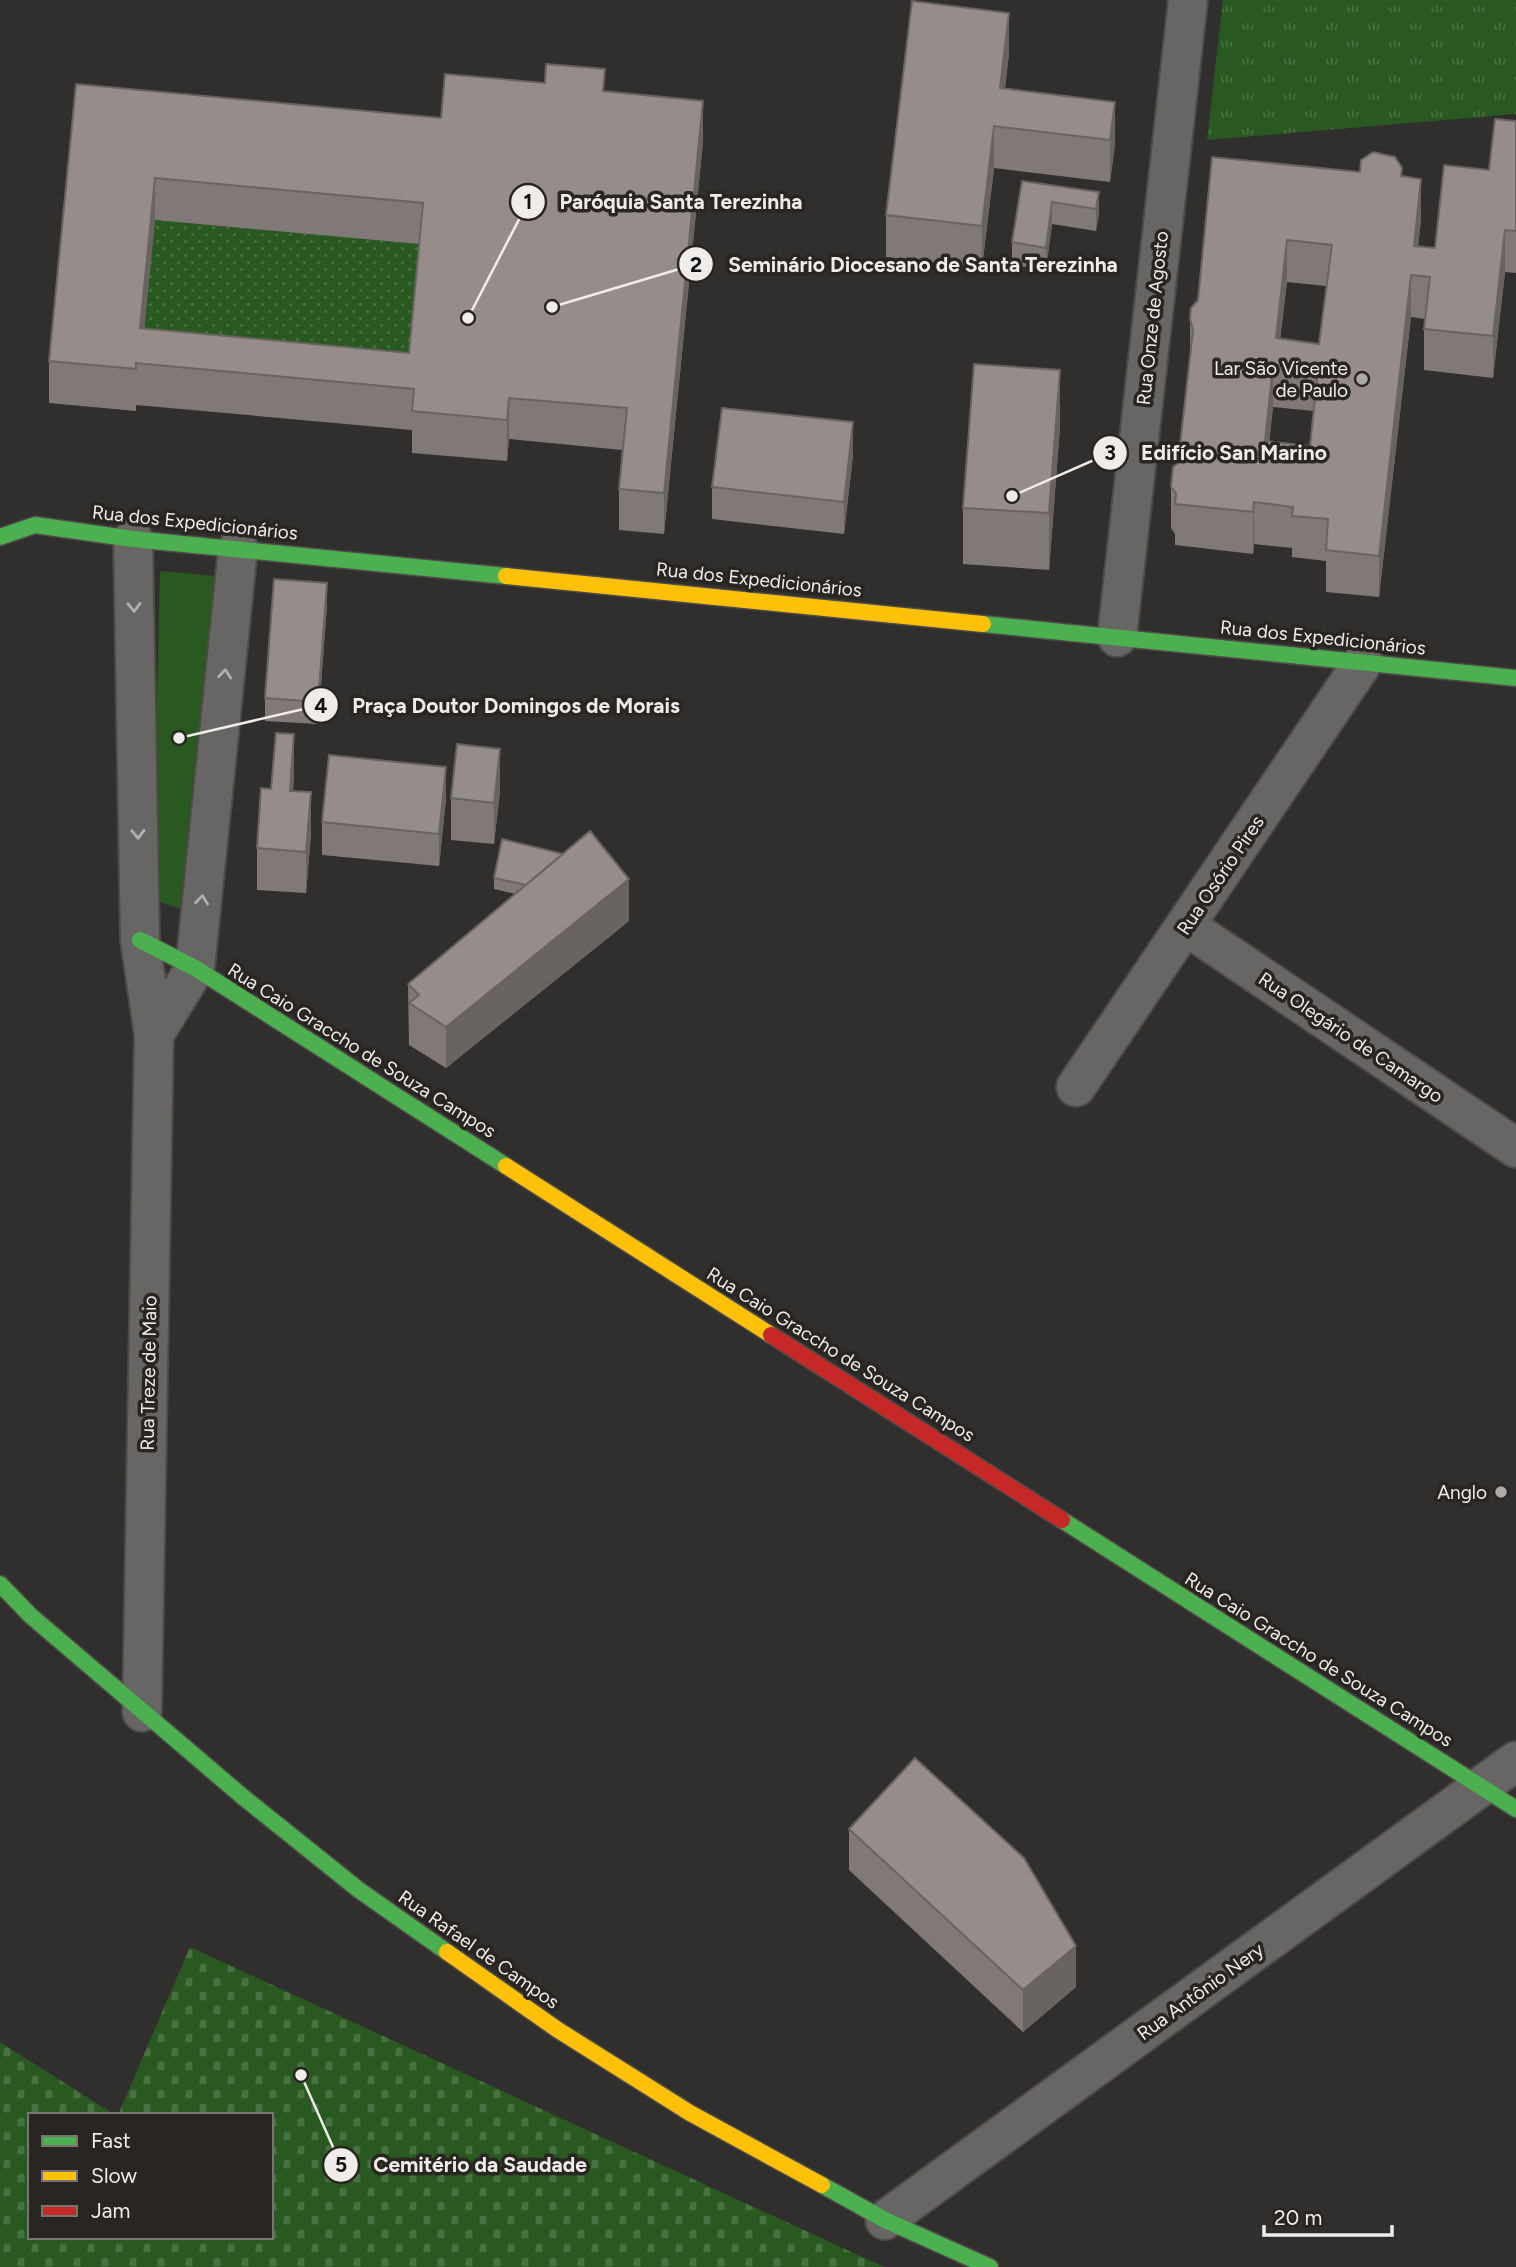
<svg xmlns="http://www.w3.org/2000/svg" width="1516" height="2267" viewBox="0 0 1516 2267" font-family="Figtree,sans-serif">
<defs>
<pattern id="grass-tufts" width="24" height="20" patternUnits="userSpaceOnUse" patternTransform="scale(1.75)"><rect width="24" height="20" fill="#295921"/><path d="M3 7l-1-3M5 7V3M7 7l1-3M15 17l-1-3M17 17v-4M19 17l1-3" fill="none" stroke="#487141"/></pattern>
<pattern id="cemetery-stones" width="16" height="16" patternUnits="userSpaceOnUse" patternTransform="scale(1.75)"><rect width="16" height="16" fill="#295921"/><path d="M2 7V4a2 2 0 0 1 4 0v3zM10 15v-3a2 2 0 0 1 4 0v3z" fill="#487141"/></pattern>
<pattern id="garden-dots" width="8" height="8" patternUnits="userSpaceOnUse" patternTransform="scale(1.75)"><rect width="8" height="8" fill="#295921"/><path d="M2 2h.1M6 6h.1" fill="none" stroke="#487141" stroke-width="1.8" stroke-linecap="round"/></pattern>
</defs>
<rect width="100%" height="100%" fill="#312f2d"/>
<path fill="url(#grass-tufts)" d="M1223 0H1516V114L1207 140Z"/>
<path fill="url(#cemetery-stones)" d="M190 1947 884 2267H0V2042L115 2115H30V2237H271V2115H118Z"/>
<path fill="#295921" d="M160 571 216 576 186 911 152 899Z"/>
<path fill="url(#garden-dots)" d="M155 220 423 244 409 395 140 370Z"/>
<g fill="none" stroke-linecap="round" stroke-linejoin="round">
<defs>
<path id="street" d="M133 539 140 940 154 1035 142 1712
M1117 637 1188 0
M1186 926 1516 1148
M154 1035 195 968 238 548
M1076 1087 1363 662
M885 2220 1516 1761"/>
<path id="fast" d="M0 537 35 525 133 539 506 576
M983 624 1516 678
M140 940 195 968 506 1166
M1062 1520 1516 1809
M0 1584 31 1616 243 1797 359 1890 447 1952
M822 2185 885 2220 990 2267"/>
<path id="slow" d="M506 576 983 624
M506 1166 771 1335
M447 1952 558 2030 690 2113 822 2185"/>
<path id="jam" d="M771 1335 1062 1520"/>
</defs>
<use href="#street" stroke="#4d4a48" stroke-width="42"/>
<use href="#fast" stroke="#4d4a48" stroke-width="19"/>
<use href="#slow" stroke="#4d4a48" stroke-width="19"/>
<use href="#jam" stroke="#4d4a48" stroke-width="19"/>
<use href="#street" stroke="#686664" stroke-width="38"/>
<use href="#fast" stroke="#4caf50" stroke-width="16"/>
<use href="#slow" stroke="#ffc107" stroke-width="16"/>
<use href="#jam" stroke="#c62828" stroke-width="16"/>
</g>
<path fill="#817978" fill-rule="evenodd" d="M1009 54 1005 88 1115 102V144L1110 182 994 168 982 268 886 257V215Z
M76 84 441 118 605 91 703 142 664 534 619 530V489L622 450 509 439 507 461 412 453V430L136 405V411L49 403V361ZM155 220 419 244 409 353 144 329Z
M1516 121V273L1505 272 1493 378 1424 370V329L1425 319 1411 317 1379 597 1326 592V561L1292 557V548L1254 544 1253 554 1175 545V534L1171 528V487L1178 463 1190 361V319L1360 172 1402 176 1421 220 1418 246 1435 248 1489 170ZM1287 282 1326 286 1319 344 1280 339ZM1273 407 1314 411 1310 446 1269 442Z
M1022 181 1099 192V214L1096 231 1052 224 1046 270 1012 265V242Z
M1060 427 1049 570 963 564V508Z
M853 455 844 534 712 519V487Z
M327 605 318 724 265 721V698Z
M294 775 293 791 311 834 306 893 257 890V848Z
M500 791 494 844 451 840V798Z
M446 799 439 866 322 855V822Z
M502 839 629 921 446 1068 409 1045 408 984 515 894 494 889V878Z
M849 1829 1076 1987 1023 2032 849 1870Z"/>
<path fill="#696361" d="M1009 13V54L1000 129V88Z
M703 101V142L664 534V493Z
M1115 102V144L1110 182V140Z
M994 126V168L982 268V226Z
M155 178V220L141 363 140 328Z
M1421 179V220L1415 276 1414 246Z
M1099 192V214L1096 231V209Z
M1052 202V224L1046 270V248Z
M1505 230V272L1493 378V336Z
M1287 240V282L1277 366 1276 338Z
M1411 275V317L1379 597V556Z
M1273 365V407L1265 483V441Z
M1060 370V427L1049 570V513Z
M509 398V439L507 461V420Z
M853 422V455L844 534V502Z
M1254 502V544L1253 554V512Z
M327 583V605L318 724V702Z
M294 734V775L290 833V791Z
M500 749V791L494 844V803Z
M446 767V799L439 866V834Z
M311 792V834L306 893V852Z
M629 879V921L446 1068V1027Z
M1076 1946V1987L1023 2032V1990Z"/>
<path fill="#968d8b" stroke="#696361" stroke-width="2" fill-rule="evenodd" d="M912 1 1009 13 1000 88 1115 102 1110 140 994 126 982 226 886 215Z
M546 64 605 69 603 91 703 101 664 493 619 489 627 408 509 398 507 420 412 411 414 389 136 363V369L49 361 76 84 441 118 445 74 545 83ZM155 178 423 203 409 353 140 328Z
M1495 119 1516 121V231L1505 230 1493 336 1424 329 1430 277 1411 275 1379 556 1326 550 1328 519 1292 516 1293 507 1254 502 1253 512 1175 504 1176 493 1171 487 1173 467 1178 463 1193 330 1190 319 1191 308 1198 300 1212 157 1360 172 1361 160 1373 152 1395 157 1402 168 1401 176 1421 179 1414 246 1435 248 1444 165 1489 170ZM1287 240 1332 245 1319 344 1276 338ZM1273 365 1318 370 1310 446 1265 441Z
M1022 181 1099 192 1096 209 1052 202 1046 248 1012 242Z
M974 364 1060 370 1049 513 963 508Z
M722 408 853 422 844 502 712 487Z
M274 579 327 583 318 702 265 698Z
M276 733 294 734 290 791 311 792 306 852 257 848 261 788 271 789Z
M457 744 500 749 494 803 451 798Z
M329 755 446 767 439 834 322 822Z
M590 831 629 879 446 1027 409 1003 419 995 408 984Z
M502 839 563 854 526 885 494 878Z
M915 1758 1024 1858 1076 1946 1023 1990 849 1829Z"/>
<defs><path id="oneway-chevron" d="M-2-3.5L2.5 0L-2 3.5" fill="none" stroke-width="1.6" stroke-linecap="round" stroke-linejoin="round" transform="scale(1.75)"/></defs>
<g stroke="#b2b0ae">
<use href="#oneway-chevron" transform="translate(134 607) rotate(89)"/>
<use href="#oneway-chevron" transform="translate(225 674) rotate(-84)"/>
<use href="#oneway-chevron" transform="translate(138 834) rotate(89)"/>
<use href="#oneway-chevron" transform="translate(202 900) rotate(-84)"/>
</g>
<g fill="#acaaa8" stroke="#292521" stroke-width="2.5">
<circle cx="1362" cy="379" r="7"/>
<circle cx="1501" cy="1492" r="7"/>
</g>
<g text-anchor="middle" stroke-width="7" stroke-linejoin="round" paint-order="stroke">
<g font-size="19" fill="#efecea" stroke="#292521">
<text transform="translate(1152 318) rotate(-84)" y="7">Rua Onze de Agosto</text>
<text transform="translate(195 522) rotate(6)" y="7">Rua dos Expedicionários</text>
<text transform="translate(759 579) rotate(6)" y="7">Rua dos Expedicionários</text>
<text transform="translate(1323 637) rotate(6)" y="7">Rua dos Expedicionários</text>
<text transform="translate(1220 875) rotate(-56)" y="7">Rua Osório Pires</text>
<text transform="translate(1351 1037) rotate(34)" y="7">Rua Olegário de Camargo</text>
<text transform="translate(362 1050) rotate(32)" y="7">Rua Caio Graccho de Souza Campos</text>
<text transform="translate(841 1354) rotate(32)" y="7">Rua Caio Graccho de Souza Campos</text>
<text transform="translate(148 1373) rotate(-89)" y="7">Rua Treze de Maio</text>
<text transform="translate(1319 1659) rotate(32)" y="7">Rua Caio Graccho de Souza Campos</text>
<text transform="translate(479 1949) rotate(35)" y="7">Rua Rafael de Campos</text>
<text transform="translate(1200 1991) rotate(-36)" y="7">Rua Antônio Nery</text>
</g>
<g font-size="19" fill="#efecea" stroke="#292521" text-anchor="end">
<text x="1348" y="375">Lar São Vicente<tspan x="1348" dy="22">de Paulo</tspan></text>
<text x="1487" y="1499">Anglo</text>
</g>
</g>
<path fill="none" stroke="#efecea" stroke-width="2.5" d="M468 318L528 202M552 307L696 264M1012 496L1110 453M179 738L321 705M301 2075L341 2165"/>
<g fill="#efecea" stroke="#292521" stroke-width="2.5">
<circle cx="468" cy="318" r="7"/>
<circle cx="552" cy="307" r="7"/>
<circle cx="1012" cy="496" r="7"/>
<circle cx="179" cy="738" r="7"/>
<circle cx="301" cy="2075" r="7"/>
<circle cx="528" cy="202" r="18"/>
<circle cx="696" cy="264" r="18"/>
<circle cx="1110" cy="453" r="18"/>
<circle cx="321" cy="705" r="18"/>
<circle cx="341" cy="2165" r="18"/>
</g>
<g font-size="21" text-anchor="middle" font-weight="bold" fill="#111">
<text x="528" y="209">1</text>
<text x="696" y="272">2</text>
<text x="1110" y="460">3</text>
<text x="321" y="713">4</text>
<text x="341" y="2172">5</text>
</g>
<g font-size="21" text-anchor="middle" font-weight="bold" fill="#efecea" stroke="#292521" stroke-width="7" stroke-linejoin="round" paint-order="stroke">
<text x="681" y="209">Paróquia Santa Terezinha</text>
<text x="923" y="272">Seminário Diocesano de Santa Terezinha</text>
<text x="1234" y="460">Edifício San Marino</text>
<text x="516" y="713">Praça Doutor Domingos de Morais</text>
<text x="480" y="2172">Cemitério da Saudade</text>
</g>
<rect x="28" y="2113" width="245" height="126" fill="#292521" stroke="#787571" stroke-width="2"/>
<rect x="42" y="2136" width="35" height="10" fill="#4caf50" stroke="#787571" stroke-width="2"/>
<text x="91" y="2148" font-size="21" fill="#efecea">Fast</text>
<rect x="42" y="2171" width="35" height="10" fill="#ffc107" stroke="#787571" stroke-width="2"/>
<text x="91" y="2183" font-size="21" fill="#efecea">Slow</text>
<rect x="42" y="2206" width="35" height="10" fill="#c62828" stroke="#787571" stroke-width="2"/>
<text x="91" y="2218" font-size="21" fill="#efecea">Jam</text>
<path d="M1264 2225v10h128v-10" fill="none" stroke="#efecea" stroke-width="3.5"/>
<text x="1274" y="2225" font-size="21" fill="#efecea" stroke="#292521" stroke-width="5" paint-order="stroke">20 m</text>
</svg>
